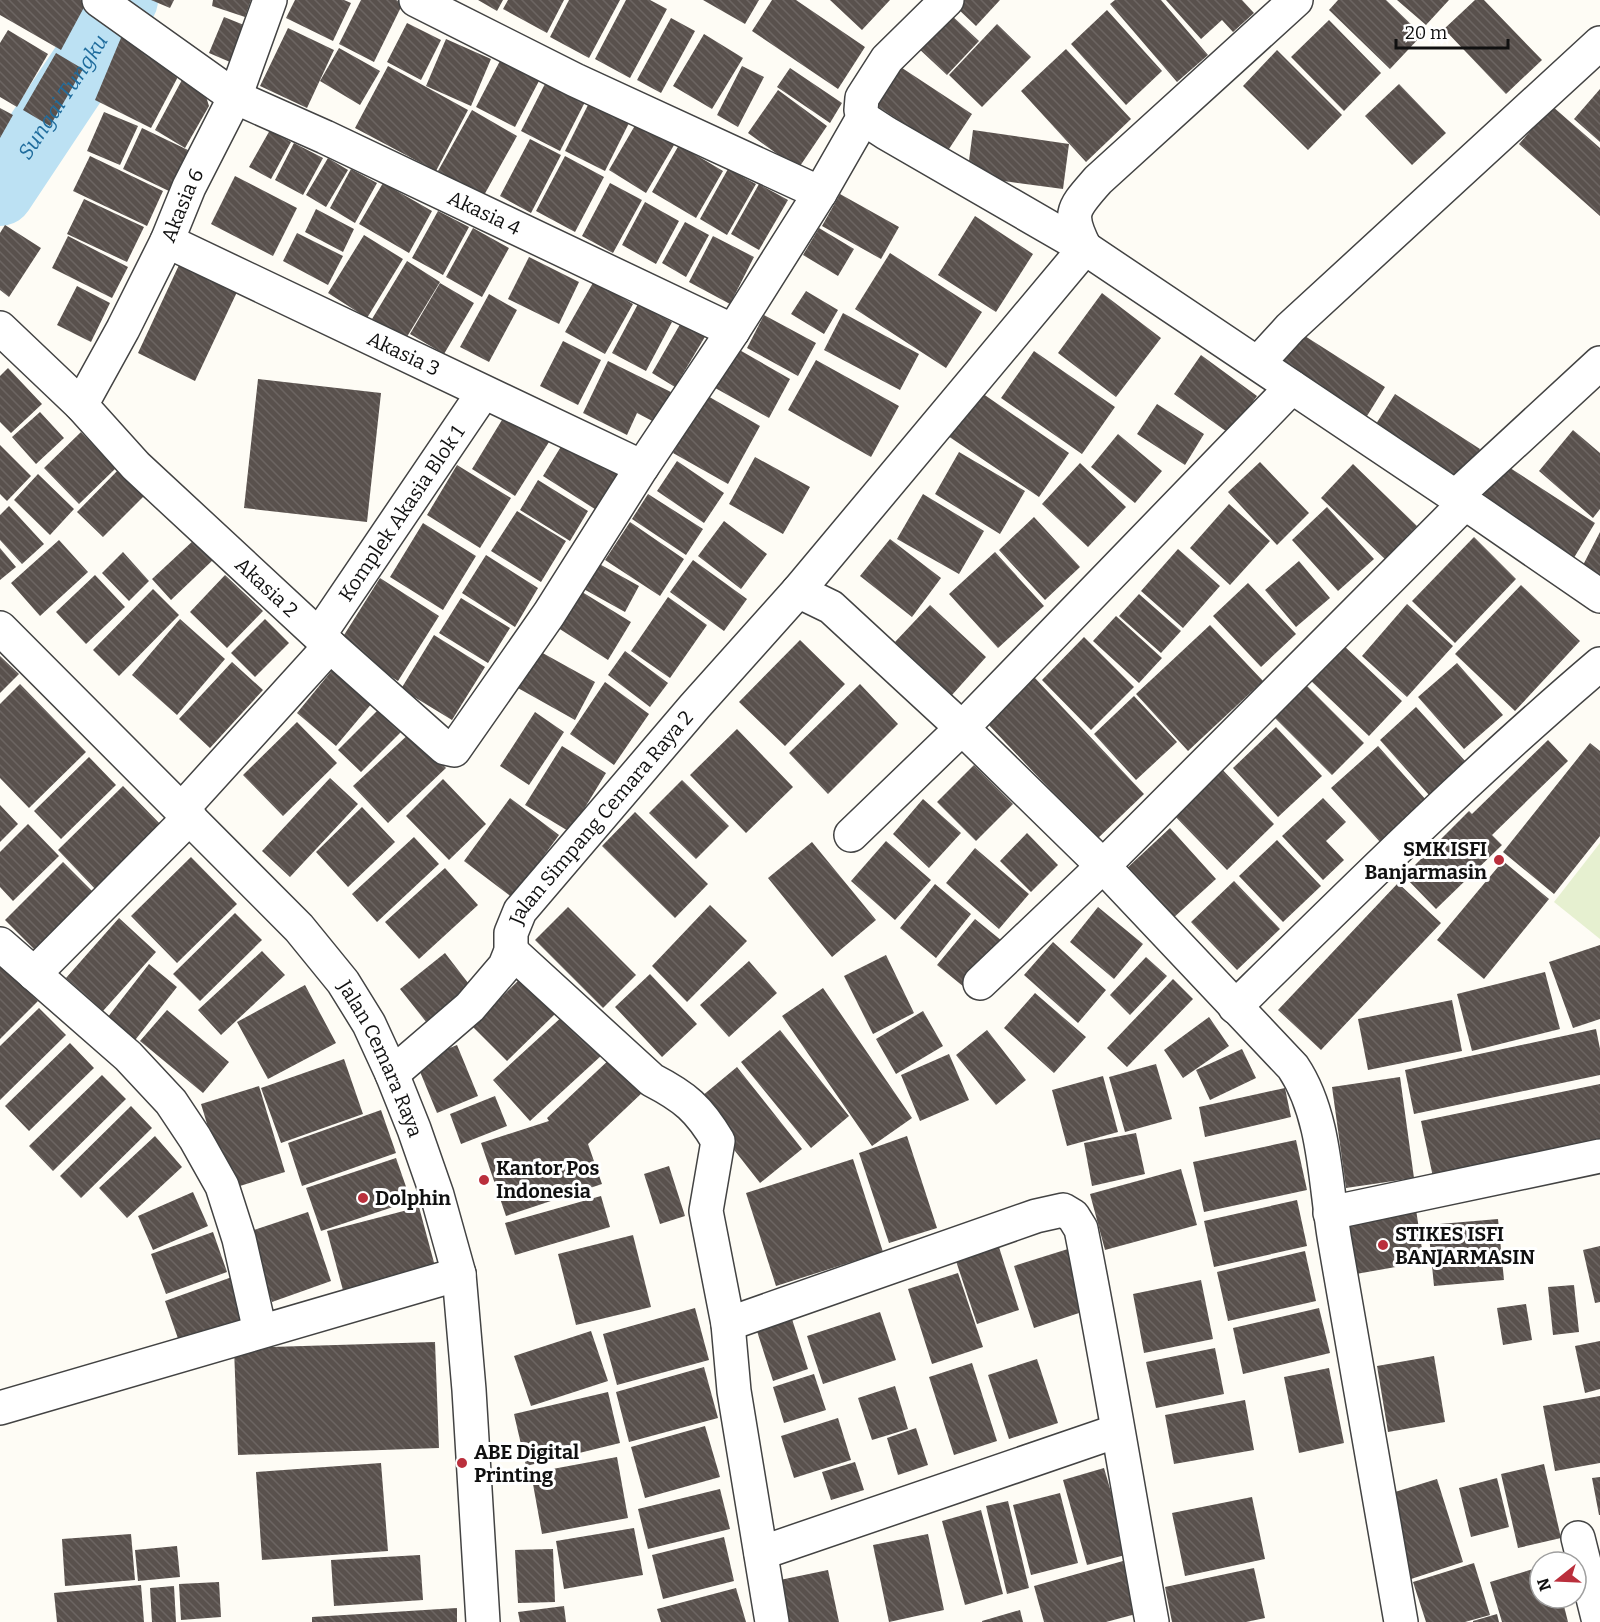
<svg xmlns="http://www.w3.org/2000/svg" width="1600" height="1622" viewBox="0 0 1600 1622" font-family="Bitter,serif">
<defs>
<pattern id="building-back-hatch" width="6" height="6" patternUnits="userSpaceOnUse" patternTransform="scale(1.5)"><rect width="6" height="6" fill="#59514d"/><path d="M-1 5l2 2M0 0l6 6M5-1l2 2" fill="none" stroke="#6c6562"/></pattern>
</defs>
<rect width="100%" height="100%" fill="#fefcf5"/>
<path fill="#e6f0d0" d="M1600 843V939L1554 902Z"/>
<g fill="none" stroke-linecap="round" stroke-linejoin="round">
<path stroke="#bce1f3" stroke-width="68" id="s1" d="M0 192 95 49 124 0"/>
</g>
<path fill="url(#building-back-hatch)" d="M0 0H88L61 50 0 15Z
M151 0H174L170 8Z
M213 0H251L245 17 212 6Z
M295 0H344L351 3 333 41 286 18Z
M361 0H396L403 3 374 62 339 44Z
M478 0H503L497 11Z
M508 0H564L547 33 503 9Z
M569 0H620L589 58 550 37Z
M626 0H650L667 9 630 78 595 59Z
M703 0H759L745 24Z
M772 0H796L865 47 838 89 752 31Z
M830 0H890L862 30Z
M965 0H1000L976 26 957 8Z
M1115 0H1161L1208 55 1177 82 1110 4Z
M1166 0H1242L1254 13 1233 32 1222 20 1201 39Z
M1338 0H1386L1422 35 1390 69 1329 10Z
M1397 0H1449L1426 25Z
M1475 0H1484L1542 60 1506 94 1444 29Z
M1107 10 1162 71 1126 105 1071 44Z
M949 13 979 41 947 75 917 47Z
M224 17 244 25 230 62 209 53Z
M671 18 695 31 661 93 637 80Z
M1329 20 1381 73 1344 111 1291 57Z
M407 23 441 40 421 80 387 62Z
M997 24 1031 57 982 107 949 75Z
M288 28 334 50 307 108 260 86Z
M8 30 48 54 17 107 0 97V43Z
M123 33 181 71 151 128 95 100Z
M704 34 743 58 712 109 673 86Z
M446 39 491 59 471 106 426 86Z
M339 48 380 71 360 105 320 81Z
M1066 49 1131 119 1086 162 1021 91Z
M1277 50 1342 115 1308 150 1243 86Z
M56 53 83 69 50 126 23 110Z
M501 59 540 79 515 127 476 107Z
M893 62 972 114 947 152 868 100Z
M388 66 468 110 436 171 355 128Z
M742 66 764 77 738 127 717 115Z
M790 68 842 103 830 123 777 87Z
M183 78 204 90 209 106 185 148 155 130Z
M547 80 586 100 560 151 521 131Z
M1399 84 1446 133 1412 165 1365 116Z
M1600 89V142L1574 119Z
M778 90 827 126 798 169 748 133Z
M590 101 630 121 605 171 565 151Z
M1552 106 1600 148V216L1519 144Z
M0 108 13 115 0 138Z
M472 110 517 136 483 197 438 171Z
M104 112 138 126 120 165 87 151Z
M637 122 674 145 646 193 609 170Z
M142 128 190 151 171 192 123 169Z
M270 130 291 142 271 179 249 167Z
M973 130 1069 144 1063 189 967 176Z
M530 139 561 155 531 213 500 196Z
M294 143 323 158 303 195 275 180Z
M679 145 723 171 696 218 652 192Z
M90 156 163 191 147 226 73 191Z
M565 156 604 177 575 232 536 211Z
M328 158 348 170 326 207 306 195Z
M351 169 377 183 355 223 330 208Z
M728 169 756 184 727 235 700 219Z
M235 176 297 208 273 256 211 224Z
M383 183 432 211 409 253 359 224Z
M610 183 642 200 613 253 582 236Z
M759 184 788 200 759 250 731 234Z
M840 194 899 227 881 259 822 226Z
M84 199 144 227 127 262 67 234Z
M645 202 679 221 656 264 622 245Z
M316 209 354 229 343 252 305 232Z
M438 211 469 227 443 275 412 258Z
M975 216 1033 254 996 312 938 275Z
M685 222 709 235 686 277 662 263Z
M5 225 41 248 9 297 0 290V233Z
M473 228 509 248 482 297 446 277Z
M819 228 854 249 838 276 803 255Z
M297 233 343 256 328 285 283 261Z
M364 235 403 259 367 318 328 293Z
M68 236 128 267 112 298 52 268Z
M713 236 754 257 730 304 689 282Z
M890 253 982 312 946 368 855 309Z
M529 257 579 282 559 324 508 299Z
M407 261 440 282 405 340 372 319Z
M179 265 237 292 195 381 138 353Z
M594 281 633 304 605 354 565 332Z
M440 283 474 303 444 354 410 334Z
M77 286 110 303 91 342 57 325Z
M806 291 838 310 824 334 791 314Z
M1102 293 1161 338 1116 397 1058 353Z
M489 294 517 310 489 362 460 347Z
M638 304 672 322 646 371 612 353Z
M843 313 919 354 900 390 824 350Z
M764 315 816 343 798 376 747 348Z
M682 321 706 335 675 387 652 373Z
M1297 331 1385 387 1367 416 1279 360Z
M563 341 601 360 578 405 540 386Z
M729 344 790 379 769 418 708 384Z
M1034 351 1115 407 1082 454 1001 398Z
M1201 355 1257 396 1230 434 1174 394Z
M816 360 899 406 871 457 788 410Z
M608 361 675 394 660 425 637 413 627 435 583 413Z
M8 368 42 404 11 433 0 422V376Z
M258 379 381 393 367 522 244 508Z
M976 389 1069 453 1039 497 945 434Z
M1395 394 1480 449 1461 479 1376 424Z
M706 395 760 426 728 484 673 453Z
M1157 404 1204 434 1185 465 1137 434Z
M40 412 64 438 36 464 12 437Z
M505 415 549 442 515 496 472 469Z
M1573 430 1600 453V509L1593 518 1539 471Z
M81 432 116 468 79 504 44 468Z
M1118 434 1162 471 1135 503 1091 467Z
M565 440 621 474 598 511 543 476Z
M0 445 31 476 7 501 0 494Z
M959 452 1025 491 1000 534 935 494Z
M755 457 810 487 783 534 729 504Z
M677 461 724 493 704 523 657 491Z
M1260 462 1309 513 1277 545 1228 492Z
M1080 463 1126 507 1088 547 1042 504Z
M1353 464 1417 526 1385 559 1321 498Z
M1504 464 1595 523 1572 561 1479 502Z
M457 465 511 498 480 548 427 515Z
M122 466 148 492 103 537 77 512Z
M38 474 74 509 50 535 14 500Z
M538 480 588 511 570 541 520 510Z
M648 494 703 529 686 555 632 519Z
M923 494 984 531 959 574 897 539Z
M1229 504 1270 541 1230 585 1190 548Z
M9 506 44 544 22 564 0 540V515Z
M1327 507 1374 559 1338 591 1292 540Z
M517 511 566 541 541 582 491 551Z
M1034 517 1080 567 1045 600 999 550Z
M724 521 767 554 741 589 698 556Z
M630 522 684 559 660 596 605 560Z
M423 523 476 556 443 610 390 577Z
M1600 532V579L1581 569Z
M1474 537 1516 579 1455 643 1412 601Z
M195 539 214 559 171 600 152 579Z
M890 539 941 578 912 617 860 576Z
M59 540 88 572 40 616 11 583Z
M0 548 16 567 0 580Z
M1178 549 1220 586 1183 628 1141 591Z
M123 552 149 581 129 601 102 573Z
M995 552 1044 606 998 648 949 594Z
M486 555 538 588 515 627 462 593Z
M693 560 747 599 724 631 670 592Z
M594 561 639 586 625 612 580 587Z
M1299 561 1330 598 1296 627 1265 590Z
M95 575 125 607 86 644 56 612Z
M225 575 263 611 227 648 190 612Z
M380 578 439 616 398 681 339 643Z
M1248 583 1296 634 1261 667 1213 616Z
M1521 585 1580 641 1515 711 1455 654Z
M574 587 631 622 608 660 552 624Z
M153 589 179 615 119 676 93 650Z
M1139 594 1181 631 1161 653 1119 616Z
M668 597 707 625 670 678 631 651Z
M461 598 510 628 488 663 439 633Z
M1407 604 1453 646 1407 697 1362 656Z
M930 605 986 657 952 695 895 642Z
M1116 616 1162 658 1139 683 1093 641Z
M180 619 225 659 177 715 132 675Z
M265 619 289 643 255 677 231 653Z
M1210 625 1263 681 1188 751 1136 694Z
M434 635 485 667 452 720 401 689Z
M1084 637 1134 687 1091 730 1042 680Z
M800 640 845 684 785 746 739 702Z
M1342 644 1402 701 1369 736 1309 679Z
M530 646 595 682 575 720 509 683Z
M625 651 668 683 650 707 608 675Z
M0 656 19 674 0 693Z
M232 662 263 690 210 748 179 719Z
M338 663 378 696 336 746 297 713Z
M1457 663 1503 715 1464 749 1418 697Z
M1034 677 1144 794 1097 839 986 722Z
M605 682 649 714 614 765 570 734Z
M20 684 86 752 29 808 0 778V704Z
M860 684 898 724 828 794 789 753Z
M1307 686 1364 743 1332 775 1275 718Z
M1134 696 1177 742 1136 780 1094 734Z
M381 707 403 730 361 772 338 750Z
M1416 707 1466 762 1429 795 1380 740Z
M535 712 564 732 529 785 500 766Z
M297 722 337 763 283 816 243 775Z
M1276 727 1322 776 1278 817 1233 768Z
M737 729 793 787 746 833 690 775Z
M411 732 446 768 388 823 353 786Z
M1548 740 1568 761 1492 835 1502 845 1436 909 1404 876 1469 811 1472 814Z
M1590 743 1600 751V836L1554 894 1503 852Z
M562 746 606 773 570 832 525 805Z
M1378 746 1427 801 1381 843 1331 788Z
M89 757 116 785 61 839 34 811Z
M974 765 1013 804 976 841 937 802Z
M1218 765 1274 824 1227 870 1170 811Z
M330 778 358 804 290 877 262 851Z
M443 779 486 824 449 860 406 816Z
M682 780 729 826 696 859 649 813Z
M123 786 165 829 99 893 58 850Z
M510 798 559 835 513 898 464 861Z
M1323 798 1346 822 1326 841 1344 860 1323 880 1282 836Z
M923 799 961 833 929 868 893 834Z
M0 805 18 824 0 842Z
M362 807 395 842 348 887 316 852Z
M635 812 708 884 675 918 602 846Z
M28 824 59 856 13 901 0 887V852Z
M1170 828 1216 879 1171 920 1125 870Z
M1027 833 1058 865 1031 892 1000 861Z
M414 837 439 864 377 922 352 894Z
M1277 840 1321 886 1283 922 1239 876Z
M886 841 931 880 895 920 851 881Z
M812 842 876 920 832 957 768 878Z
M975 848 1029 894 999 929 946 883Z
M191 857 237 904 177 963 131 916Z
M1503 861 1549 899 1484 979 1437 940Z
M63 862 95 894 37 952 5 920Z
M445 868 478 905 419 959 385 922Z
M1234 881 1280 929 1237 970 1191 922Z
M1398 883 1441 923 1321 1050 1278 1010Z
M935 884 971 914 936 958 900 928Z
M710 905 747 941 687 1002 652 966Z
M568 907 636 975 603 1008 535 940Z
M1098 907 1143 944 1114 979 1070 942Z
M235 913 262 940 200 1001 173 974Z
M119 918 156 952 103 1011 66 978Z
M975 919 1002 941 964 987 937 965Z
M1053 942 1106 990 1078 1023 1024 975Z
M1600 945V1019L1573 1028 1549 962Z
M262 951 285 975 221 1035 198 1010Z
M445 953 472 988 427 1023 400 989Z
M886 955 914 1013 873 1034 844 976Z
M1146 957 1167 976 1130 1015 1110 995Z
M0 961 38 1001 0 1039Z
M749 961 777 993 729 1037 700 1005Z
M149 964 177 987 132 1044 104 1022Z
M1545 972 1560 1029 1472 1051 1457 994Z
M650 974 697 1024 662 1057 615 1007Z
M521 978 555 1014 507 1061 472 1026Z
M1173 979 1193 999 1127 1067 1107 1048Z
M305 985 336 1043 268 1079 237 1022Z
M823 988 912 1118 872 1146 782 1016Z
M1035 993 1086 1037 1054 1073 1004 1028Z
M1452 1000 1462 1051 1368 1070 1358 1019Z
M39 1008 66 1035 0 1100V1046Z
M167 1010 229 1062 203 1093 140 1041Z
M923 1011 943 1046 896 1074 876 1039Z
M565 1014 602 1055 530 1121 493 1080Z
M1209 1017 1229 1046 1183 1078 1164 1050Z
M1596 1029 1600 1049V1075L1414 1114 1405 1070Z
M780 1030 849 1116 811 1148 741 1062Z
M987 1030 1026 1080 996 1105 956 1055Z
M70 1043 94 1068 29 1131 5 1106Z
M457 1045 478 1096 437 1113 416 1062Z
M1242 1049 1256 1078 1210 1100 1196 1070Z
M949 1054 969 1100 920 1121 901 1075Z
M612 1057 643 1092 588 1144 602 1184 506 1216 481 1143 549 1121 547 1118Z
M344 1059 363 1114 281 1143 261 1088Z
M1156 1064 1172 1119 1125 1132 1109 1077Z
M737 1067 802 1149 760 1183 696 1101Z
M102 1075 126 1099 53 1171 29 1146Z
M1103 1076 1118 1132 1067 1146 1052 1090Z
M1400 1077 1414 1178 1346 1188 1332 1087Z
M1600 1084V1142L1433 1177 1421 1121Z
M259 1086 285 1172 227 1190 201 1104Z
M1285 1088 1291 1117 1205 1137 1199 1107Z
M495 1096 507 1126 461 1144 450 1114Z
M131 1106 152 1128 81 1198 60 1176Z
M381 1110 396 1153 302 1186 288 1143Z
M1136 1133 1145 1174 1092 1186 1084 1143Z
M155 1136 182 1167 127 1218 99 1188Z
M907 1136 937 1228 889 1243 859 1153Z
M1296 1140 1307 1190 1204 1212 1193 1162Z
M396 1158 411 1201 321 1231 306 1188Z
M853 1159 883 1252 776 1286 746 1193Z
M669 1166 685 1216 660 1224 644 1174Z
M1181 1169 1197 1225 1105 1250 1090 1194Z
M193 1192 208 1226 153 1250 138 1216Z
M601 1196 610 1227 515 1255 505 1223Z
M1297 1200 1307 1246 1214 1267 1204 1221Z
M1415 1203 1424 1262 1356 1274 1345 1216Z
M419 1207 436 1270 344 1294 327 1231Z
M308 1212 331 1281 272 1302 248 1232Z
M1498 1219 1504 1280 1434 1286 1428 1225Z
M213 1232 227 1272 166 1294 151 1254Z
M633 1235 651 1307 576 1325 558 1254Z
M998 1244 1019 1310 977 1324 955 1258Z
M1600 1246V1302L1595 1303 1583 1250Z
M1068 1249 1088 1310 1034 1328 1014 1266Z
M1305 1251 1316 1301 1228 1321 1217 1272Z
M958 1273 983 1347 932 1364 908 1289Z
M232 1277 249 1327 182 1350 165 1301Z
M1201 1280 1213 1339 1144 1353 1133 1294Z
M1574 1285 1579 1332 1553 1335 1548 1287Z
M1526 1304 1532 1340 1503 1345 1497 1308Z
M695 1308 709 1360 617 1385 603 1334Z
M1319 1308 1330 1353 1243 1374 1233 1328Z
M880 1312 896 1360 823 1384 807 1336Z
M791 1316 808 1369 773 1381 756 1328Z
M591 1331 608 1381 531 1406 514 1356Z
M1600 1341V1389L1585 1393 1575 1346Z
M435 1342 439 1448 238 1455 234 1348Z
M1215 1348 1224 1394 1156 1408 1146 1362Z
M1434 1356 1445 1422 1388 1432 1377 1366Z
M1037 1359 1058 1423 1009 1439 988 1375Z
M972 1363 997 1441 954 1455 929 1377Z
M704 1367 718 1418 629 1442 616 1392Z
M1329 1368 1344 1443 1299 1453 1284 1377Z
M814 1374 826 1410 784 1423 773 1387Z
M895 1386 908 1429 872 1440 858 1398Z
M608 1392 620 1443 526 1466 514 1414Z
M1600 1396V1463L1555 1471 1543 1406Z
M1245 1400 1254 1450 1174 1464 1165 1415Z
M838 1418 851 1460 794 1478 781 1436Z
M705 1426 720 1477 645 1498 631 1447Z
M916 1428 928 1465 898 1475 887 1438Z
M617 1457 628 1518 542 1534 531 1473Z
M855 1462 864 1490 831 1500 822 1472Z
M381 1463 388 1551 262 1560 256 1472Z
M1544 1464 1561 1538 1518 1548 1501 1474Z
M1104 1468 1129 1554 1087 1565 1063 1480Z
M1600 1477V1515H1599L1592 1478Z
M1497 1478 1509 1527 1471 1537 1459 1488Z
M1437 1479 1463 1562 1408 1580 1382 1496Z
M720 1489 730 1529 648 1549 638 1509Z
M1060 1493 1078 1563 1031 1575 1013 1505Z
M1252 1497 1265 1559 1185 1576 1172 1513Z
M1008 1501 1029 1588 1007 1594 986 1506Z
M981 1510 1003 1594 965 1605 942 1521Z
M634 1528 643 1575 564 1589 556 1541Z
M131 1534 135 1580 65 1586 62 1539Z
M928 1534 944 1610 889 1622 873 1545Z
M724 1537 734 1581 663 1599 652 1555Z
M177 1546 180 1577 138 1581 135 1550Z
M553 1549 555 1602 518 1603 515 1550Z
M420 1555 423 1600 334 1606 331 1560Z
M1123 1561 1136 1614 1106 1622H1044L1034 1586Z
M1474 1563 1490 1615 1465 1622H1426L1413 1582Z
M1540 1567V1598H1562L1568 1622H1502L1490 1582Z
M1254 1568 1265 1618 1246 1622H1172L1165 1587Z
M828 1570 839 1622H789L780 1580Z
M219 1582 221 1617 181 1620 179 1584Z
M141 1585 144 1622H57L54 1593Z
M174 1586 176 1622H152L150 1588Z
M736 1588 746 1622H661L657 1609Z
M564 1606 566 1622H520L518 1612Z
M457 1608V1622H312V1617Z
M1020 1610 1023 1622H982V1621Z
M1497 1614 1499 1622H1473V1621Z"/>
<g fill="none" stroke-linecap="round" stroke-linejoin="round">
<defs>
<g id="minor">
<path id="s2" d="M99 0 235 97 325 137 733 331"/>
<path d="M416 0 575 80 820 193"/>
<path d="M947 0 887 59 862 98 861 110 863 118 886 133 1085 248 1465 503 1103 866 980 983"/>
<path id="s3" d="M167 241 642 467"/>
<path d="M1085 248C1067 212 1073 209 1098 180L1296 0"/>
<path id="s4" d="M0 328 81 405 136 466 330 646 445 748 454 750 549 614 642 467 733 331 820 193 863 118"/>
<path d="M1258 363 1290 328 1600 43"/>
<path id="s5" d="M81 405 123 329 167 241 189 187 235 97 270 0"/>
<path d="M1456 496 1600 363"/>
<path d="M1465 503 1600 596"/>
<path d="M798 591 831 607 962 728 1103 866 1293 1067C1326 1116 1325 1185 1335 1242 1357 1369 1379 1495 1401 1622"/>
<path id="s6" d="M0 628 299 928 343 982 369 1024 392 1074 414 1129 437 1195 459 1274 469 1390 483 1622"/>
<path id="s7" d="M319 635 483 393"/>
<path d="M182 809 330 646"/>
<path d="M851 835 962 728 1292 387"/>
<path d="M0 944 128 1056 171 1102 195 1138 222 1186 239 1239 260 1331"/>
<path d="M511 951 652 1080C685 1097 699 1109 718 1141L706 1211 728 1324 734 1391 772 1622"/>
<path d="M34 974 190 817"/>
<path d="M1235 1007C1354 890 1473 772 1600 664"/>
<path id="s8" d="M392 1074 470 1007 505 966 511 951V933L520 911 695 706 798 591 1085 248"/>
<path d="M1330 1213 1600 1156"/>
<path d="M728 1324 1036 1216 1063 1210 1073 1216 1081 1229C1107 1359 1128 1491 1152 1622"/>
<path d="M0 1408 459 1274"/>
<path d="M1578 1538 1599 1622"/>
<path d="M761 1553 1117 1431"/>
</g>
</defs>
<use href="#minor" stroke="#434343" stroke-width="36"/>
<use href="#minor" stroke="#fff" stroke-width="33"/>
</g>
<g fill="#ba2f3c" stroke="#fff" stroke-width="2">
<circle cx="1499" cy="860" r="6"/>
<circle cx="484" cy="1180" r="6"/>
<circle cx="363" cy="1198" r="6"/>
<circle cx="1383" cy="1245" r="6"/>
<circle cx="462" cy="1463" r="6"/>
</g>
<g text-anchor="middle" stroke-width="6" stroke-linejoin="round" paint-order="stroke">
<g font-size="20" fill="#101010" stroke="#fff">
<text dy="7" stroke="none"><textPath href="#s5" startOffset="224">Akasia 6</textPath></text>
<text dy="7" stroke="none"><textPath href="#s2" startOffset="442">Akasia 4</textPath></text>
<text dy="7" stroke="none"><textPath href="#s3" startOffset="262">Akasia 3</textPath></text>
<text dy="7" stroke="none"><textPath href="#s7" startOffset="147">Komplek Akasia Blok 1</textPath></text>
<text dy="7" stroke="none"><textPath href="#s4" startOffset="372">Akasia 2</textPath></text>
<text dy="7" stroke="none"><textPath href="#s8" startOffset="338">Jalan Simpang Cemara Raya 2</textPath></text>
<text dy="7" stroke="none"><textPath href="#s6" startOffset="579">Jalan Cemara Raya</textPath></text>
</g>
<g font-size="20" font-weight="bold" fill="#101010" stroke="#fff" text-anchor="start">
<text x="1487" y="856" text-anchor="end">SMK ISFI<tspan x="1487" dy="23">Banjarmasin</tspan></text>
<text x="496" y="1175">Kantor Pos<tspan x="496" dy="23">Indonesia</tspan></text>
<text x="375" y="1205">Dolphin</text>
<text x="1395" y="1241">STIKES ISFI<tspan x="1395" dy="23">BANJARMASIN</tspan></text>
<text x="474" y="1459">ABE Digital<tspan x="474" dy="23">Printing</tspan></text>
</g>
<g font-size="21" font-style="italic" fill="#1f6c9d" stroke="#fff">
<text dy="7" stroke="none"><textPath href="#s1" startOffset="114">Sungai Tungku</textPath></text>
</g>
</g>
<g transform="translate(1558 1580) rotate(252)"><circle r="28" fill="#ffffff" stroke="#9f9f9f" stroke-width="1.5"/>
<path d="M0-4.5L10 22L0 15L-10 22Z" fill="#ba2f3c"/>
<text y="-9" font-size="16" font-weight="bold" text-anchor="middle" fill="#101010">N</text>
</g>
<path d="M1396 39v9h112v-9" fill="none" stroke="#101010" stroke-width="3"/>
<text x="1405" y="39" font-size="18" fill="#101010" stroke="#ffffff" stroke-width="4.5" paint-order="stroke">20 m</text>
</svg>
